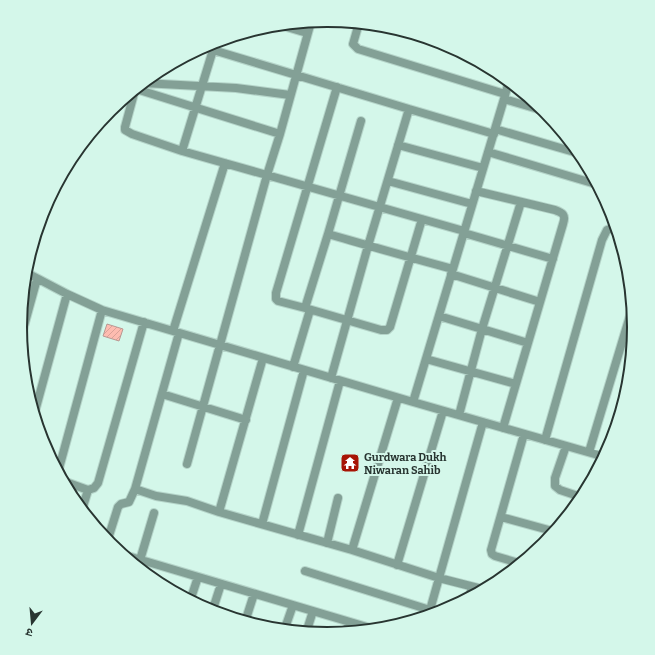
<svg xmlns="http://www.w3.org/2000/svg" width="655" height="655" viewBox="0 0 655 655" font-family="Bitter,'Noto Sans Devanagari',serif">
<defs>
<pattern id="building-hatch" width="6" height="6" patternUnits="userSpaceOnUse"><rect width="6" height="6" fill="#febcb0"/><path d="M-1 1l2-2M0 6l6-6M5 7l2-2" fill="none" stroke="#daa298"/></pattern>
</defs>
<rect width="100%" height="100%" fill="#d4f7ea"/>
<path fill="url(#building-hatch)" stroke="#b99993" d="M107 324 123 329 119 341 103 336Z"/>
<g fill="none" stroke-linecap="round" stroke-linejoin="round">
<defs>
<path id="street" d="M359 23 353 44 358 49 505 94
M280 25 307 33
M215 42 213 50 409 109
M509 81 504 99 538 109H544
M143 83 236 88 290 95
M136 89 280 134 267 175 187 464
M135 90 125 127V130L132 134 182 151 464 231
M504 99 413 402 605 457
M495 129 581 154
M280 134 311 22
M398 145 483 168
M182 151 213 50 202 47
M488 152 599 185
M388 181 472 204
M476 191 555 210C563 213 566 215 563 224L503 428
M422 219 390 327 387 330H381L305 308 328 234C370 246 411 258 453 269
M464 233 553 259
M328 234 361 121
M25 272 67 294 102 310 413 402
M451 274 540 302
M305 308 278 301 276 299V293L337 87
M439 316 528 343
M173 331 225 163
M21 337 37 279
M426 359 516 384
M293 367 310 310
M331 378 368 246 409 109 494 134
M162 394 246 420
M398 398 352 550 439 578 428 617
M34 415 67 294
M459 415 482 329 521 202
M483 422 439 578 486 590
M545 440 602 240 607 230 613 228 618 229
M566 446 555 478V486L560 490 584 498
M589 452 633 306
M58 472 102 310
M63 481 88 490 82 510
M135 489 156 496 187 501 219 512 352 550
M88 490 94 488 98 483 144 322
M219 512 263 358
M501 517 556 532
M262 524 304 370
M298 535 340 381
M107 542 118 507 121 504 129 502 135 489 179 333
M327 543 338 498
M121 554 377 630
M140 560 154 513
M522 564 495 556 492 554 491 550 524 434
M397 565 443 411
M305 571 430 610
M469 599 472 587
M190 601 198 577
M212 612 221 584
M245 622 254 594
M284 631 293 605
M306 633 313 611
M346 633 349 622"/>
</defs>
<use href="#street" stroke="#b5d4c9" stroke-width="10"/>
<use href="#street" stroke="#83a096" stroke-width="8"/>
</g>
<defs>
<symbol id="temple-square" viewBox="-11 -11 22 22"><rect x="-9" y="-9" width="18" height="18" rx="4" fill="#a71405" stroke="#d4f7ea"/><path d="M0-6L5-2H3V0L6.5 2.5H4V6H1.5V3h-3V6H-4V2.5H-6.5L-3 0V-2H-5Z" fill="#fff"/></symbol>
</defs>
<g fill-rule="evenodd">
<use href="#temple-square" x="339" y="452" width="22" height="22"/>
</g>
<g text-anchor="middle" stroke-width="4" stroke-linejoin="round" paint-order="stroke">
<g font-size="11" font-weight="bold" fill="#283531" stroke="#d4f7ea" text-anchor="start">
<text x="364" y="461">Gurdwara Dukh<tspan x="364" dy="13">Niwaran Sahib</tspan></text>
</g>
</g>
<path d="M0 0H655V655H0ZM27 327a300 300 0 1 1 600 0a300 300 0 1 1-600 0Z" fill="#d4f7ea" fill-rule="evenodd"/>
<path fill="none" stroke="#283531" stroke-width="2" d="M27 327a300 300 0 1 1 600 0a300 300 0 1 1-600 0Z"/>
<g transform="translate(32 623) rotate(196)" stroke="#d4f7ea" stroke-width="3" paint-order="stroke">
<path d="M0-3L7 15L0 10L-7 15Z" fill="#283531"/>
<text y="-6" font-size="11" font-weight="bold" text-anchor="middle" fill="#283531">उ</text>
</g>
</svg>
